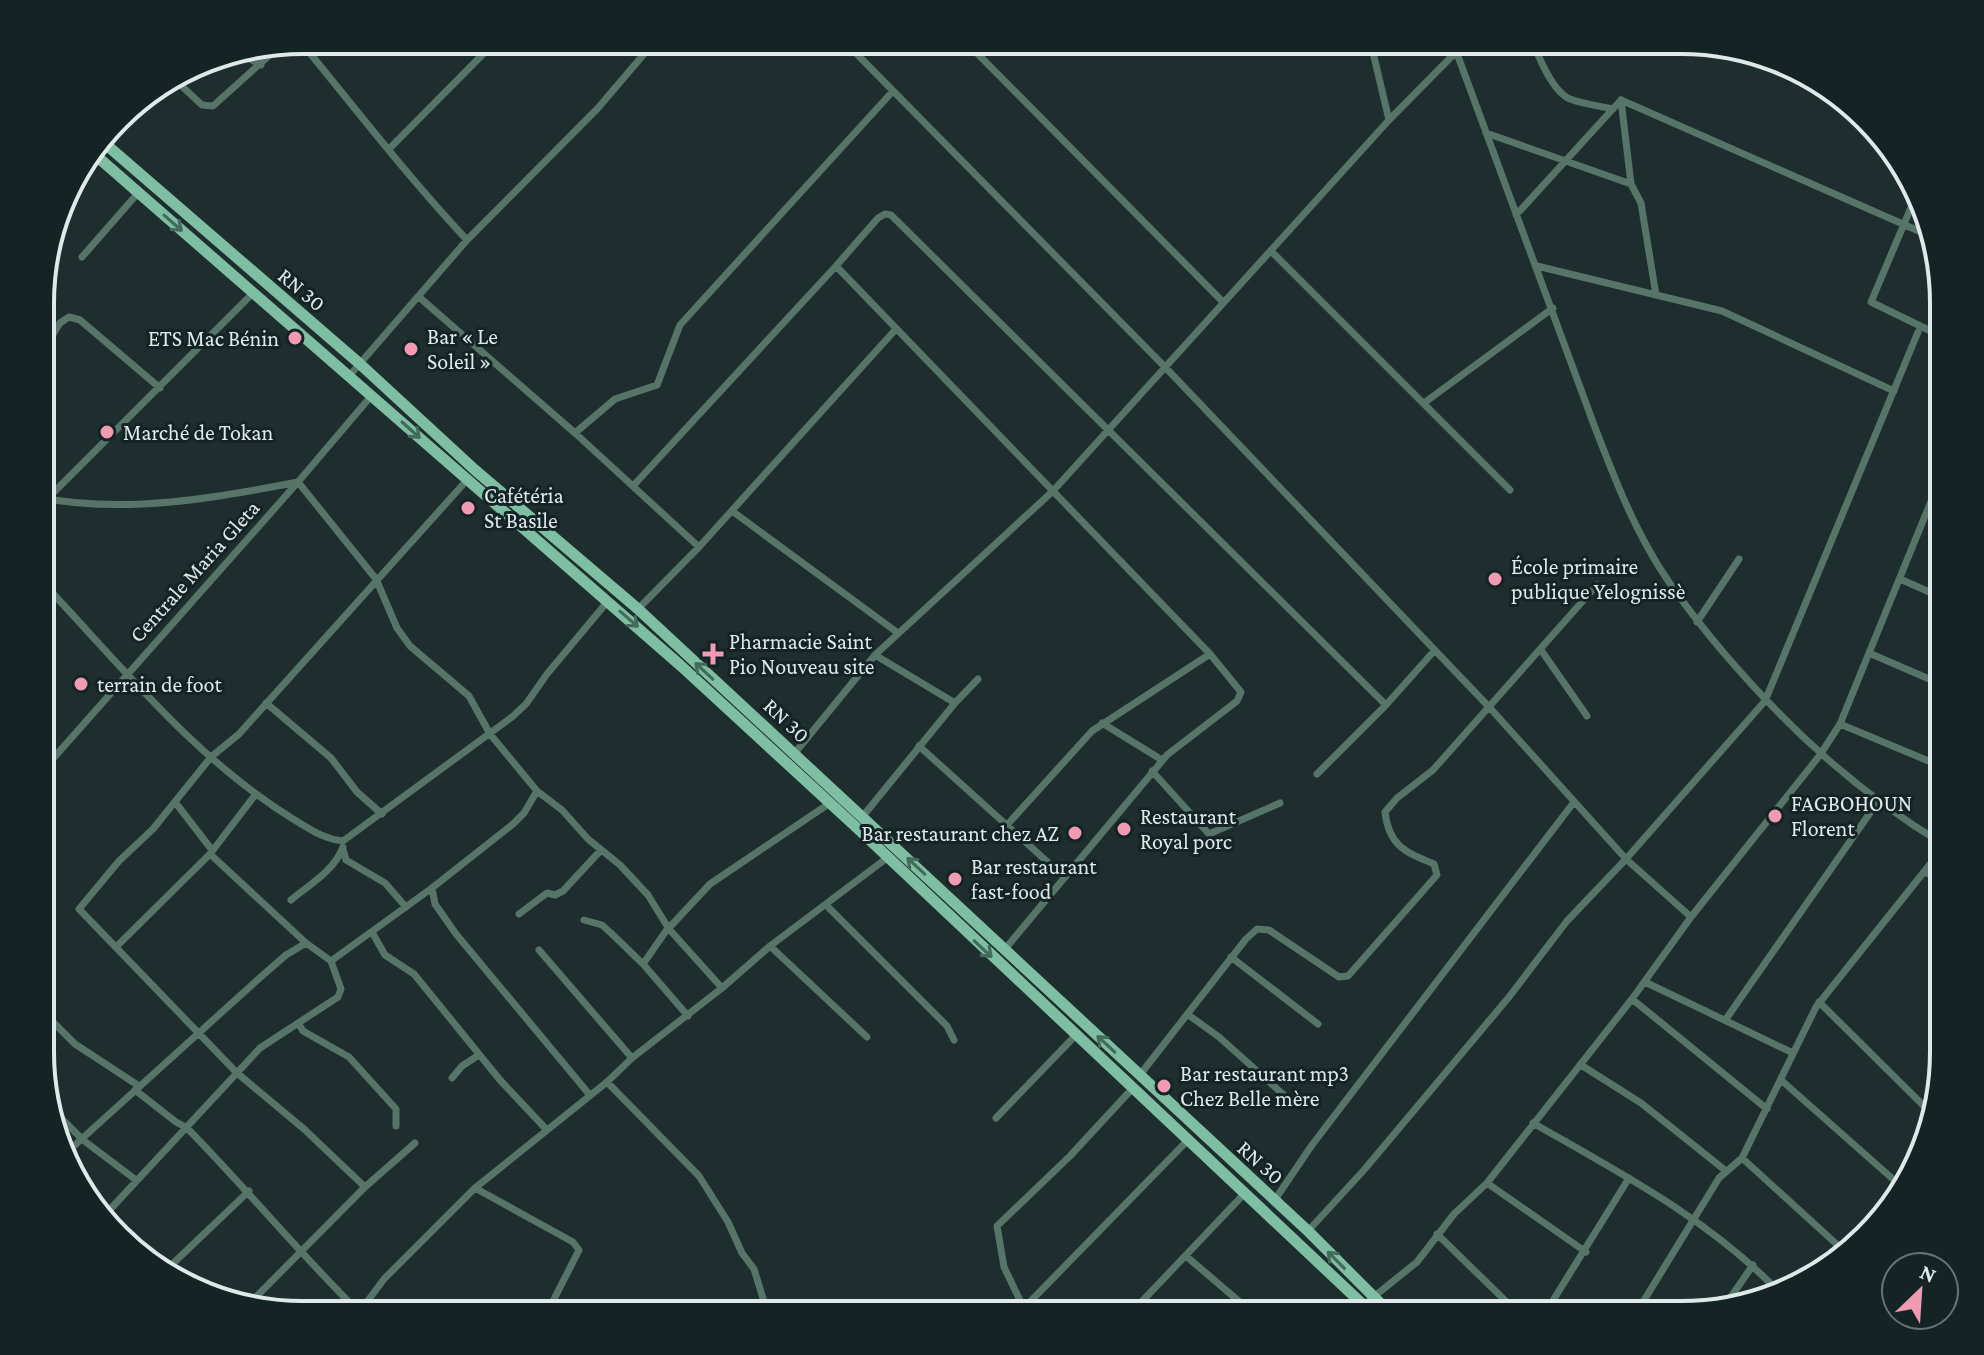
<svg xmlns="http://www.w3.org/2000/svg" width="1984" height="1355" viewBox="0 0 1984 1355" font-family="'Crimson Pro',serif">
<rect width="100%" height="100%" fill="#1e2d2d"/>
<g fill="none" stroke-linecap="round" stroke-linejoin="round">
<path stroke="#567467" stroke-width="7" d="M843 40 1164 366 1490 708 1626 859 1691 917
M964 40 1223 302
M1370 40 1389 120
M1452 40 1594 425C1610 466 1626 509 1648 548 1668 585 1696 620 1723 652 1788 728 1857 792 1943 844
M1533 40C1538 57 1553 92 1570 99 1583 104 1599 106 1613 109
M300 41C355 108 408 177 467 240
M239 53 261 65
M173 78 202 105 213 106 282 44
M1621 100 1930 236
M1621 100 1631 184 1641 203 1656 295
M1486 133 1631 184
M389 149 497 40
M1918 191 1871 302 1943 337
M1516 215 1621 100
M1271 251 1510 490
M82 257 138 193
M836 266 1210 654 1241 692 1237 701 1167 755 1005 949
M1537 266 1722 311 1894 391
M419 297 575 433 699 547
M42 352 60 323 69 317 80 320 160 388
M350 375 467 240 598 108 656 40
M1424 403 1553 308
M575 433 615 399 657 385 680 325 893 91
M633 486 836 266 878 218 885 214 891 215 1386 705
M42 498C126 514 216 498 298 482L376 579 397 628 410 646 469 696 490 734 537 791 562 810 588 839 620 865 648 895 669 929 722 988
M1931 503 1943 508
M42 504 253 293
M732 511 898 633
M1900 579 1943 598
M42 582C121 665 194 758 293 819 310 829 323 839 343 841L512 717 526 704 547 674 608 601
M638 609 699 547 896 329
M1697 622 1739 559
M1541 650 1587 716
M1869 653 1943 685
M266 703 331 758 357 792 382 814
M955 703 978 679
M1102 723 1162 760
M1840 724 1943 767
M919 746 1063 876
M794 754 875 655 1053 491 1389 120 1455 53
M42 771 298 482 372 395
M1152 771 1209 834 1280 803
M1317 774 1386 705 1434 651
M175 802 212 850
M863 816 955 703 875 655
M1007 825 1092 731 1210 654
M343 849 346 860 385 883 406 907
M1924 872 1943 880
M432 888 435 904 456 934 589 1094
M291 900C309 885 335 870 343 847
M826 905 947 1026 954 1040
M519 914 547 893 555 895 563 891 601 850
M584 920 602 925 612 934 643 964 688 1016
M372 932 385 955 414 974 500 1080 546 1129
M117 946 210 854 255 795
M770 946 867 1037
M539 950 632 1058
M1231 957 1318 1024
M331 961 432 888 513 824 524 813 537 791
M643 964 666 931 710 884 830 803
M1645 982 1793 1053
M1632 999 1767 1109
M1819 1002 1934 1116
M42 1011 75 1044 139 1086
M1187 1014 1219 1037 1285 1096
M1726 1019 1879 800
M298 1023 303 1031 349 1057 396 1109V1126
M1581 1065 1641 1103 1726 1171
M1139 1076 1246 939 1257 929 1269 930 1339 977 1348 976 1437 875 1434 864C1405 852 1389 846 1385 812L1397 798 1433 770 1597 585
M452 1078 462 1066 479 1055
M1781 1080 1903 1188
M607 1082 699 1176 728 1222 742 1253 754 1269 765 1305
M135 1090 176 1122 187 1128C246 1188 299 1253 359 1312
M50 1107 83 1140 136 1180
M996 1118 1075 1036
M1533 1123C1620 1173 1709 1219 1779 1292
M65 1154 254 983 286 955 306 943
M1742 1158 1843 1250
M1487 1183 1586 1252
M365 1187 304 1129 237 1073 79 909 119 861 153 829 211 757 239 734 467 480
M475 1188 573 1242 579 1250 546 1315
M1274 1201 1312 1145 1574 802
M104 1216 260 1048 338 997 341 989 331 961 306 943 210 854
M1308 1231 1364 1170 1509 997 1567 921 1626 859 1765 701 1918 332
M1437 1234 1520 1315
M1186 1256 1255 1315
M164 1272 249 1191
M1726 1304 1753 1265
M247 1306 365 1187 415 1143
M1024 1308 1187 1141
M358 1314 384 1279 475 1188 607 1082 632 1058 722 988 770 946 887 858
M753 1315 765 1305 769 1315
M1027 1315 1004 1267 997 1226 1070 1156 1132 1089
M1129 1315 1245 1193
M1231 1315 1242 1303
M1351 1315 1417 1262 1454 1214 1487 1183 1632 999 1691 917 1820 755 1840 724 1943 472
M1544 1315 1629 1178
M1635 1315 1719 1178 1742 1158 1816 1007 1943 848"/>
<path stroke="#7ebea3" stroke-width="11" d="M102 141 360 364 475 470 638 609 1308 1231 1392 1315
M93 153 680 665 856 827 1374 1315"/>
</g>
<defs><path id="oneway-shaft" d="M-6 0H5M1.5-3L5.5 0L1.5 3" fill="none" stroke-width="1.6" stroke-linecap="round" stroke-linejoin="round" transform="scale(2)"/></defs>
<g stroke="#44695d">
<use href="#oneway-shaft" transform="translate(173 223) rotate(41)"/>
<use href="#oneway-shaft" transform="translate(411 430) rotate(42)"/>
<use href="#oneway-shaft" transform="translate(629 619) rotate(41)"/>
<use href="#oneway-shaft" transform="translate(704 671) rotate(-137)"/>
<use href="#oneway-shaft" transform="translate(916 866) rotate(-137)"/>
<use href="#oneway-shaft" transform="translate(983 949) rotate(43)"/>
<use href="#oneway-shaft" transform="translate(1106 1044) rotate(-137)"/>
<use href="#oneway-shaft" transform="translate(1336 1260) rotate(-135)"/>
</g>
<g fill="#f19ab3" stroke="#142324" stroke-width="3">
<circle cx="295" cy="338" r="8"/>
<circle cx="411" cy="349" r="8"/>
<circle cx="107" cy="432" r="8"/>
<circle cx="468" cy="508" r="8"/>
<circle cx="1495" cy="579" r="8"/>
<path d="M709 642h8v8h8v8h-8v8h-8v-8h-8v-8h8z"/>
<circle cx="81" cy="684" r="8"/>
<circle cx="1775" cy="816" r="8"/>
<circle cx="1124" cy="829" r="8"/>
<circle cx="1075" cy="833" r="8"/>
<circle cx="955" cy="879" r="8"/>
<circle cx="1164" cy="1086" r="8"/>
</g>
<g text-anchor="middle" stroke-width="6" stroke-linejoin="round" paint-order="stroke">
<g font-size="22" fill="#e0e9e9" stroke="#142324">
<text transform="translate(302 289) rotate(40)" y="8">RN 30</text>
<text transform="translate(194 571) rotate(-48)" y="8">Centrale Maria Gleta</text>
<text transform="translate(787 720) rotate(43)" y="8">RN 30</text>
<text transform="translate(1261 1162) rotate(42)" y="8">RN 30</text>
</g>
<g font-size="22" fill="#e0e9e9" stroke="#142324" text-anchor="start">
<text x="427" y="344">Bar « Le<tspan x="427" dy="25">Soleil »</tspan></text>
<text x="279" y="346" text-anchor="end">ETS Mac Bénin</text>
<text x="123" y="440">Marché de Tokan</text>
<text x="484" y="503">Cafétéria<tspan x="484" dy="25">St Basile</tspan></text>
<text x="1511" y="574">École primaire<tspan x="1511" dy="25">publique Yelognissè</tspan></text>
<text x="729" y="649">Pharmacie Saint<tspan x="729" dy="25">Pio Nouveau site</tspan></text>
<text x="97" y="692">terrain de foot</text>
<text x="1791" y="811">FAGBOHOUN<tspan x="1791" dy="25">Florent</tspan></text>
<text x="1140" y="824">Restaurant<tspan x="1140" dy="25">Royal porc</tspan></text>
<text x="1059" y="841" text-anchor="end">Bar restaurant chez AZ</text>
<text x="971" y="874">Bar restaurant<tspan x="971" dy="25">fast-food</tspan></text>
<text x="1180" y="1081">Bar restaurant mp3<tspan x="1180" dy="25">Chez Belle mère</tspan></text>
</g>
</g>
<path d="M0 0H1984V1355H0ZM303 54H1681A249 249 0 0 1 1930 303V1052A249 249 0 0 1 1681 1301H303A249 249 0 0 1 54 1052V303A249 249 0 0 1 303 54Z" fill="#142324" fill-rule="evenodd"/>
<path fill="none" stroke="#e0e9e9" stroke-width="4" d="M303 54H1681A249 249 0 0 1 1930 303V1052A249 249 0 0 1 1681 1301H303A249 249 0 0 1 54 1052V303A249 249 0 0 1 303 54Z"/>
<g transform="translate(1920 1291) rotate(25)"><circle r="38" fill="#142324" stroke="#667273" stroke-width="2"/>
<path d="M0-6L14 30L0 20L-14 30Z" fill="#f19ab3"/>
<text y="-12" font-size="22" font-weight="bold" text-anchor="middle" fill="#e0e9e9">N</text>
</g>
</svg>
